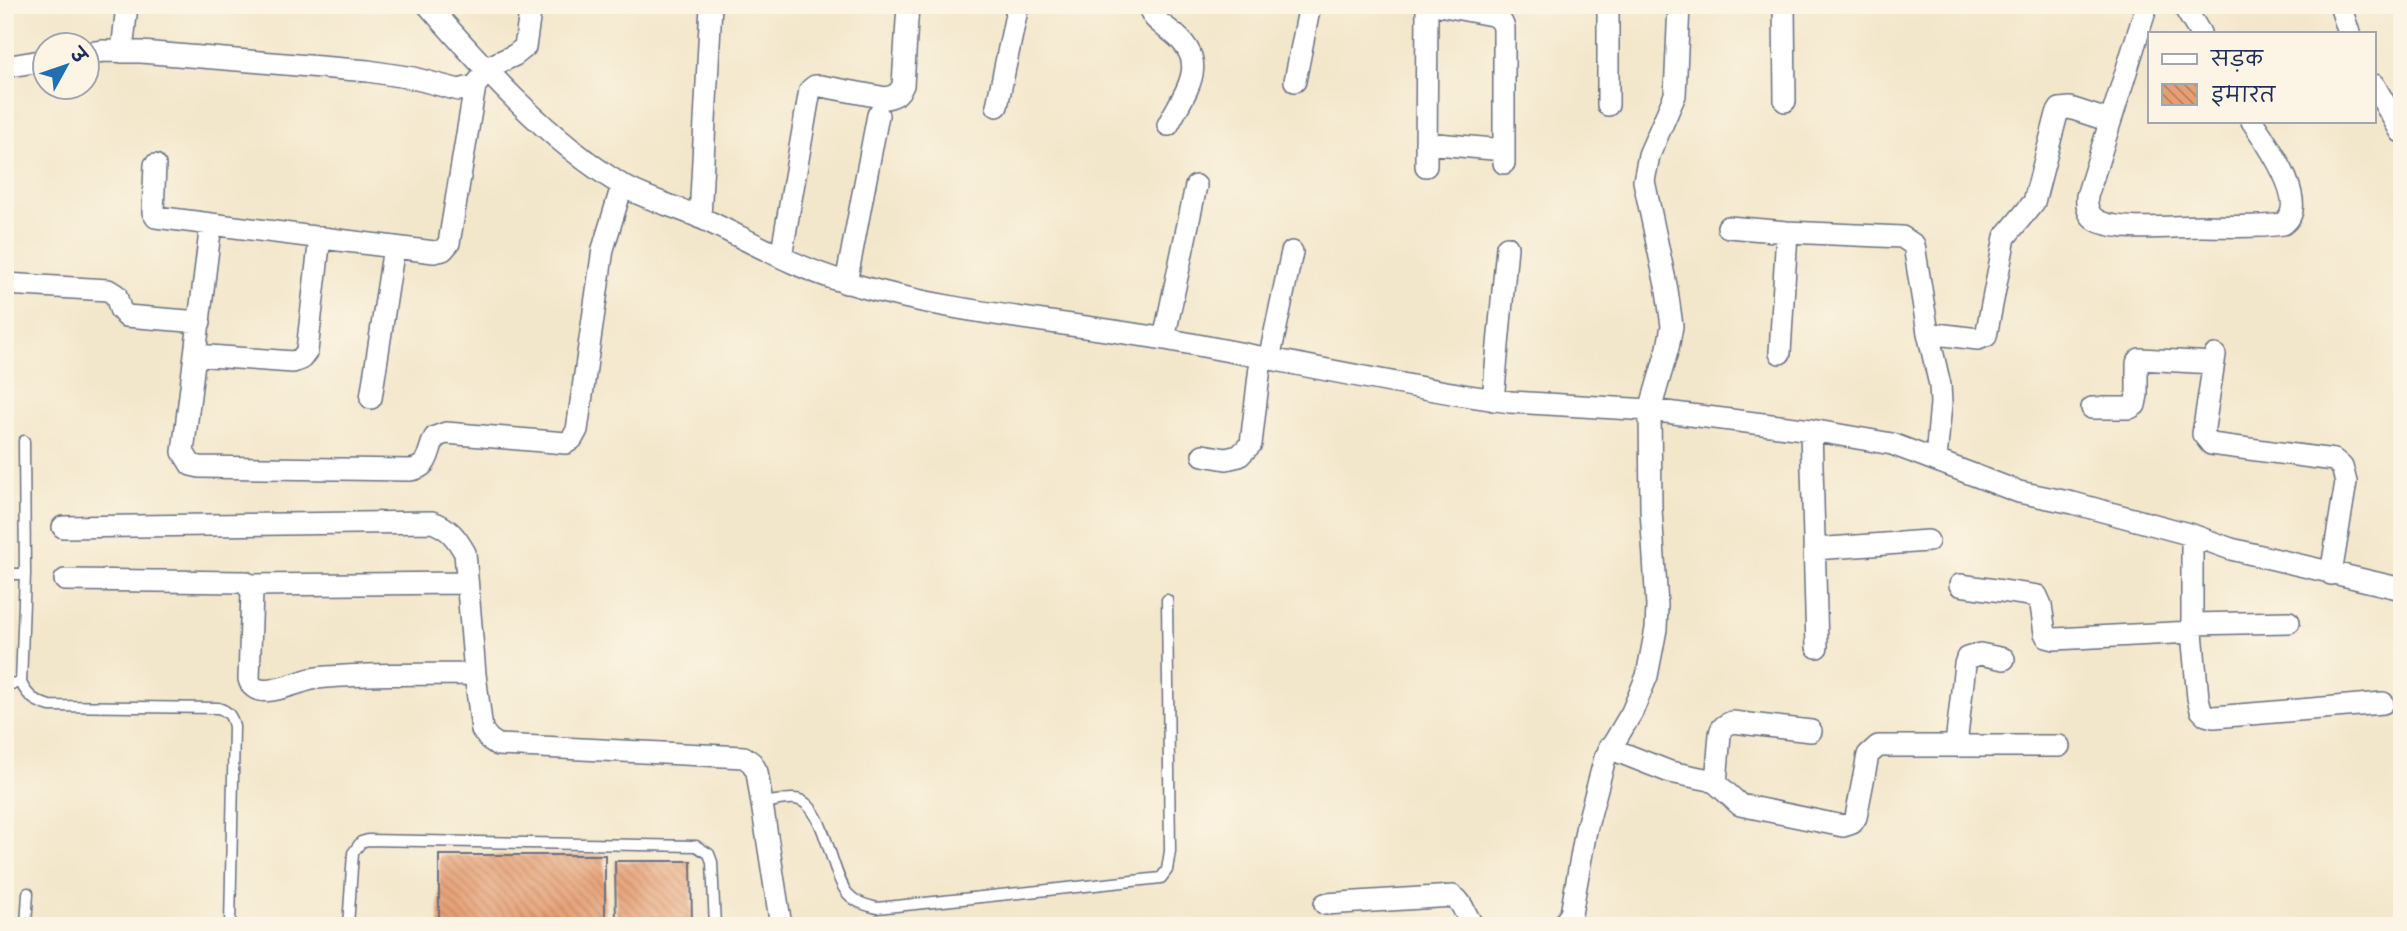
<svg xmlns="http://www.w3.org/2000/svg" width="2407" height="931" viewBox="0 0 2407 931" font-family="Pangolin,'Playpen Sans Deva',sans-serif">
<defs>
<pattern id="building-back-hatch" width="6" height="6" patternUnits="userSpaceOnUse" patternTransform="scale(1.75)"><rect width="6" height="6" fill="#e69e72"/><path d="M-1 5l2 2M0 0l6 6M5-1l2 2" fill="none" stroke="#ba8161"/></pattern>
</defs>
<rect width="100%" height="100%" fill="#fcf5e5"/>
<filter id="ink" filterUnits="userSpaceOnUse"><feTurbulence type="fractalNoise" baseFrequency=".0143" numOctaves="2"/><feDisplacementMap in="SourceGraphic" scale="14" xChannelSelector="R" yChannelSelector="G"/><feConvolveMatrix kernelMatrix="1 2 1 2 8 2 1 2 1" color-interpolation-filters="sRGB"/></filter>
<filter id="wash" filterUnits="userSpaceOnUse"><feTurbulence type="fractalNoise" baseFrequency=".00686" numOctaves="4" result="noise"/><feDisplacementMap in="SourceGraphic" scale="28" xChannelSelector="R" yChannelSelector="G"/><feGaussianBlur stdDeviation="1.57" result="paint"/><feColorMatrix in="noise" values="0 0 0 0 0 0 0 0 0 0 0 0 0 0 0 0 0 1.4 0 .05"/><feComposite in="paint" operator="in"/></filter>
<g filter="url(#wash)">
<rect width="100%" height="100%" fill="#f3e7cb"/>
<g id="blocks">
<path fill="url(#building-back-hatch)" d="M439 855H605V926H439Z
M615 861H691L692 926H616Z"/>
</g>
</g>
<g filter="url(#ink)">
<use href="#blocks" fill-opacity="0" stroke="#676f84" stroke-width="2"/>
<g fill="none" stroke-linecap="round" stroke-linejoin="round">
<defs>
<path id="lane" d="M24 441 25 574 21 683C28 697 36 702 50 706L218 708C228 711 232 716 234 727L230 926
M5 574H25
M5 684 21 683
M763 803C772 802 785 798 795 799 825 801 830 874 848 894 856 903 867 905 877 908L1161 878 1167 870 1170 851 1167 600
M26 926 28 893
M348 926 353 853 361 842 368 840 696 846 709 854 712 862 715 926"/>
<path id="street" d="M428 5C485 70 546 138 620 184 642 198 674 206 699 217 747 239 793 267 845 282 949 313 1058 321 1165 339 1264 357 1363 378 1463 395L1510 402 1650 410 1811 430 1892 444 2019 492 2073 503 2192 535 2231 549 2402 589
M1149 5C1151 18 1159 22 1169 30 1212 61 1187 88 1168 125
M1439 5 1492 15C1499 17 1502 21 1504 28V163
M1608 5V105
M1784 5 1785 101
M2147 5 2087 196C2086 207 2088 217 2100 222 2125 232 2175 226 2202 226 2229 226 2257 228 2283 224 2312 204 2265 141 2252 121
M2183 5 2200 33
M2340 5 2349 33
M122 52 127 5
M88 53 104 51 141 52 368 71 413 78 459 90 475 86 491 66 515 55 525 47 531 5
M5 67 46 60
M1295 81 1310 5
M2374 85 2401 132
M475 86 449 243 443 250 434 252 211 224 183 452 191 465 200 467 410 470C430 468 427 452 435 437L446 433 566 443 572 439 577 430 603 249 622 186
M997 106 1018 5
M1426 143 1504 150
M155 165 153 212 156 217 211 224
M1426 166 1427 5
M700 218 711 5
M1728 227 1787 232 1902 237 1914 245 1928 333 1940 385 1941 403 1936 459
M781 257 810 90 815 86H821L886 98C895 96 899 94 903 85L908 5
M846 283 878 115
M5 284 108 290 116 295 120 309 126 316 200 322
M1928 333 1978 339 1986 336 2005 237 2034 202 2057 114 2060 109 2070 108 2110 121
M1164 339 1196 186
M1780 353 1787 232
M196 355 293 362 301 359 307 351 320 237
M2215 355 2203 434 2211 444 2334 460 2342 467 2346 482 2331 574
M1269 360 1292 252
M371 398 394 247
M1493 400 1507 247
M2092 408H2130L2135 405 2137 395V363L2140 359 2214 363
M1811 430 1817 647
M1203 455 1226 459 1239 456 1251 444 1261 358
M63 527 432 522C449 528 456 537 465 553L475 674 482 730 489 739 498 745 744 757 752 763 757 772 781 926
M2192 535V632L2198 698 2201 710 2206 715 2214 717 2383 703
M1814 549 1928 541
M65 580 245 582 252 592 249 679C255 705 301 679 317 678 367 673 424 675 475 674
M249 585 467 583
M1960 585 2037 596 2041 605 2045 633 2047 637 2055 639 2192 632
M2192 624 2289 622
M1956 745 1965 664 1967 658 1980 654 2004 659
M1609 748 1670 772 1710 780 1716 783 1740 805 1843 826 1852 823 1856 817 1868 755 1878 746H2059
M1716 783 1720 734C1721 727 1725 725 1732 722L1811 731
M1325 904 1453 896C1464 903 1465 917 1474 926
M1562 926 1571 914 1586 830 1605 758 1632 712 1647 676 1656 629 1657 606 1651 509 1650 410 1668 348 1672 326 1667 290 1644 181 1649 155 1675 95 1679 5"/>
</defs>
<use href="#lane" stroke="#676f84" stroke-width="13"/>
<use href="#street" stroke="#676f84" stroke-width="24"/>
<use href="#lane" stroke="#fff" stroke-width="10"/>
<use href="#street" stroke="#fff" stroke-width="21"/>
</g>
</g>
<rect width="2407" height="931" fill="none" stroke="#fcf5e5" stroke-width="28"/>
<rect x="2148" y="32" width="228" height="91" fill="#fcf5e5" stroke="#a2a6af" stroke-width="2"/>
<rect x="2162" y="54" width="35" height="10" fill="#ffffff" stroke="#a2a6af" stroke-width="2"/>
<text x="2211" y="66" font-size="21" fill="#1b2f5e">सड़क</text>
<rect x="2162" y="84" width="35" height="21" fill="url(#building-back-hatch)" stroke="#a2a6af" stroke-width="2"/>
<text x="2211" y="102" font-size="21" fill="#1b2f5e">इमारत</text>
<g transform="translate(66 66) rotate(50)"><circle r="33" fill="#fcf5e5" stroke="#a2a6af" stroke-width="2"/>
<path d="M0-5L12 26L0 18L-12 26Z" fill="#1f6fb2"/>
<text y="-10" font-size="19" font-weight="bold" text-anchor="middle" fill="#1b2f5e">उ</text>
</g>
</svg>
